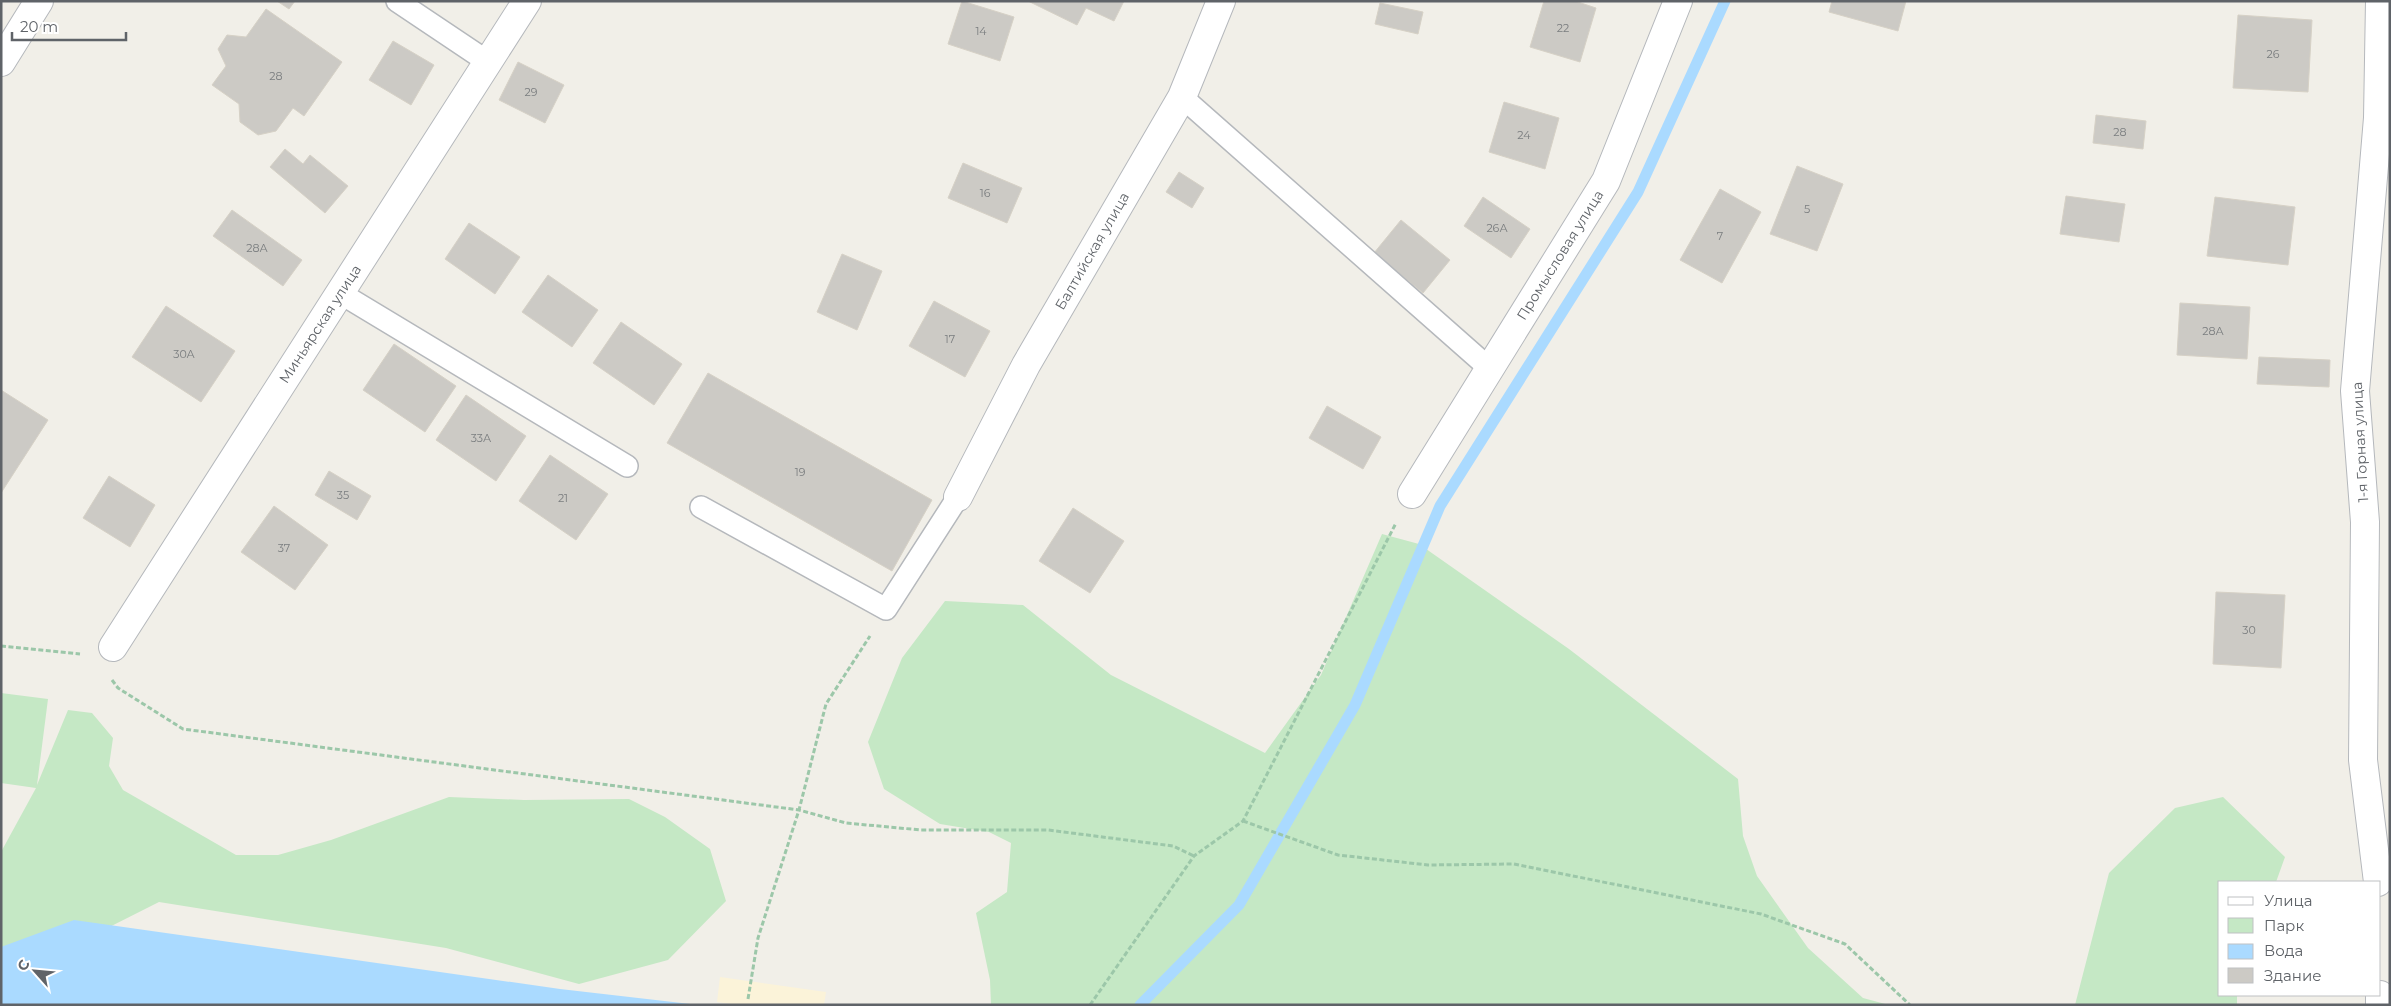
<svg xmlns="http://www.w3.org/2000/svg" width="2391" height="1006" viewBox="0 0 2391 1006" font-family="Montserrat,sans-serif">
<rect width="100%" height="100%" fill="#f1efe8"/>
<path fill="#c5e8c5" d="M1382 534 1419 544 1569 649 1738 779 1743 836 1757 876 1808 948 1863 998 1889 1005H991L990 980 976 913 1007 892 1011 843 989 832 940 824 884 789 868 742 902 658 945 601 1023 605 1111 675 1265 753 1321 675Z
M1 693 48 699 37 785 68 710 92 713 113 738 109 766 123 790 236 855H278L331 840 449 797 524 800 629 799 665 817 710 849 726 901 668 960 579 984 446 948 159 902 38 963 1 967V852L36 788 1 783Z
M2223 797 2285 857 2276 882H2220V995H2237V1005H2075L2109 873 2175 808Z"/>
<path fill="#fbf3d9" d="M720 977 826 992 824 1005H739L717 1002Z"/>
<path fill="#aadaff" d="M74 920 560 989 699 1005H1V947Z"/>
<g fill="none" stroke-linecap="round" stroke-linejoin="round">
<path stroke="#aadaff" stroke-width="11" d="M1140 1005 1239 905 1355 705 1440 506 1638 192 1725 1"/>
</g>
<path fill="#cccac5" stroke="#d6d1c6" d="M277 1H295L289 9Z
M962 1 1014 17 1000 61 948 44Z
M1028 1H1124L1114 21 1086 8 1077 25Z
M1544 1H1575L1596 8 1580 62 1530 47Z
M1832 1H1906L1898 31 1829 12Z
M1380 3 1423 12 1418 34 1375 24Z
M266 9 342 62 304 116 293 108 276 131 258 135 240 122 239 104 212 85 226 66 218 49 227 35 246 37Z
M2238 15 2312 20 2308 92 2233 88Z
M393 41 434 65 411 105 369 80Z
M518 62 564 85 545 123 499 100Z
M1504 102 1559 118 1545 169 1489 152Z
M2096 115 2146 121 2143 149 2093 143Z
M285 149 303 164 310 155 348 186 325 213 270 167Z
M963 163 1022 188 1007 223 948 198Z
M1797 166 1843 184 1817 251 1770 234Z
M1179 172 1204 188 1192 208 1166 192Z
M1720 189 1761 212 1722 283 1680 260Z
M2066 196 2125 204 2119 242 2060 234Z
M1483 197 1530 229 1511 258 1464 226Z
M2215 197 2295 207 2288 265 2207 256Z
M232 210 302 260 283 286 213 236Z
M1401 220 1450 260 1423 293 1374 253Z
M469 223 520 257 495 294 445 259Z
M842 254 882 271 857 330 817 312Z
M548 275 598 310 572 347 522 312Z
M934 301 990 331 965 377 909 346Z
M2180 303 2250 307 2247 359 2177 355Z
M166 306 235 351 201 402 132 357Z
M621 322 682 364 654 405 593 363Z
M394 344 456 386 425 432 363 390Z
M2259 357 2330 360 2329 387 2257 384Z
M708 373 932 500 892 571 667 443Z
M1 390 48 420 1 493Z
M466 395 526 436 496 481 436 440Z
M1327 406 1381 437 1363 469 1309 438Z
M550 455 608 494 576 540 519 501Z
M329 471 371 496 357 520 315 495Z
M109 476 155 505 130 547 83 518Z
M274 506 328 545 295 590 241 552Z
M1073 508 1124 541 1090 593 1039 561Z
M2216 592 2285 595 2281 668 2213 664Z"/>
<g fill="none" stroke-linecap="round" stroke-linejoin="round">
<defs>
<path id="lane" d="M397 1 488 62
M1182 97 1489 368
M340 293 627 466
M701 507 886 609 958 497"/>
<path id="street" d="M1 62 39 1
M1412 494 1606 181 1678 1
M958 497 1026 365 1182 97 1221 1
M113 647 527 1
M2378 882 2363 760 2365 522 2355 391 2378 118 2380 1
M2380 995V1005"/>
</defs>
<use href="#lane" stroke="#b5b8bc" stroke-width="24"/>
<use href="#street" stroke="#b5b8bc" stroke-width="30"/>
<path stroke="#9cc7a9" stroke-width="3" stroke-dasharray="5 2.5" stroke-linecap="butt" d="M1 646 80 654
M112 680 118 688 183 729 799 810 846 823 921 830H1048L1173 846 1194 856
M1243 821 1338 855 1428 865 1514 864 1761 914 1845 944 1910 1005
M748 999 758 938 799 810 826 704 870 636
M1090 1005 1194 856 1243 821 1396 523"/>
<use href="#lane" stroke="#fff" stroke-width="21"/>
<use href="#street" stroke="#fff" stroke-width="28"/>
</g>
<g text-anchor="middle" stroke-width="5" stroke-linejoin="round" paint-order="stroke">
<g font-size="11" fill="#7a7d7f">
<text x="1563" y="32">22</text>
<text x="981" y="35">14</text>
<text x="2273" y="58">26</text>
<text x="276" y="80">28</text>
<text x="531" y="96">29</text>
<text x="2120" y="136">28</text>
<text x="1524" y="139">24</text>
<text x="985" y="197">16</text>
<text x="1807" y="213">5</text>
<text x="1497" y="232">26А</text>
<text x="1720" y="240">7</text>
<text x="257" y="252">28А</text>
<text x="2213" y="335">28А</text>
<text x="950" y="343">17</text>
<text x="184" y="358">30А</text>
<text x="481" y="442">33А</text>
<text x="800" y="476">19</text>
<text x="343" y="499">35</text>
<text x="563" y="502">21</text>
<text x="284" y="552">37</text>
<text x="2249" y="634">30</text>
</g>
<g font-size="14" fill="#5f6368" stroke="#fff">
<text transform="translate(1092 251) rotate(-60)" y="5">Балтийская улица</text>
<text transform="translate(1560 255) rotate(-58)" y="5">Промысловая улица</text>
<text transform="translate(320 324) rotate(-57)" y="5">Миньярская улица</text>
<text transform="translate(2360 442) rotate(-93)" y="5">1-я Горная улица</text>
</g>
</g>
<rect width="2391" height="1006" fill="none" stroke="#5f6368" stroke-width="5"/>
<rect x="2218" y="881" width="162" height="115" fill="#ffffff" stroke="#bfc1c3"/>
<rect x="2228" y="897" width="25" height="8" fill="#ffffff" stroke="#bfc1c3"/>
<text x="2264" y="906" font-size="15" fill="#5f6368">Улица</text>
<rect x="2228" y="918" width="25" height="15" fill="#c5e8c5" stroke="#bfc1c3"/>
<text x="2264" y="931" font-size="15" fill="#5f6368">Парк</text>
<rect x="2228" y="944" width="25" height="15" fill="#aadaff" stroke="#bfc1c3"/>
<text x="2264" y="956" font-size="15" fill="#5f6368">Вода</text>
<rect x="2228" y="968" width="25" height="15" fill="#cccac5" stroke="#bfc1c3"/>
<text x="2264" y="981" font-size="15" fill="#5f6368">Здание</text>
<g transform="translate(35 971) rotate(297)" stroke="#ffffff" stroke-width="4" paint-order="stroke">
<path d="M0-4L9 19L0 12L-9 19Z" fill="#5f6368"/>
<text y="-8" font-size="14" font-weight="bold" text-anchor="middle" fill="#5f6368">С</text>
</g>
<path d="M12 32v8h114v-8" fill="none" stroke="#5f6368" stroke-width="2.5"/>
<text x="20" y="32" font-size="15" fill="#5f6368" stroke="#ffffff" stroke-width="4" paint-order="stroke">20 m</text>
</svg>
